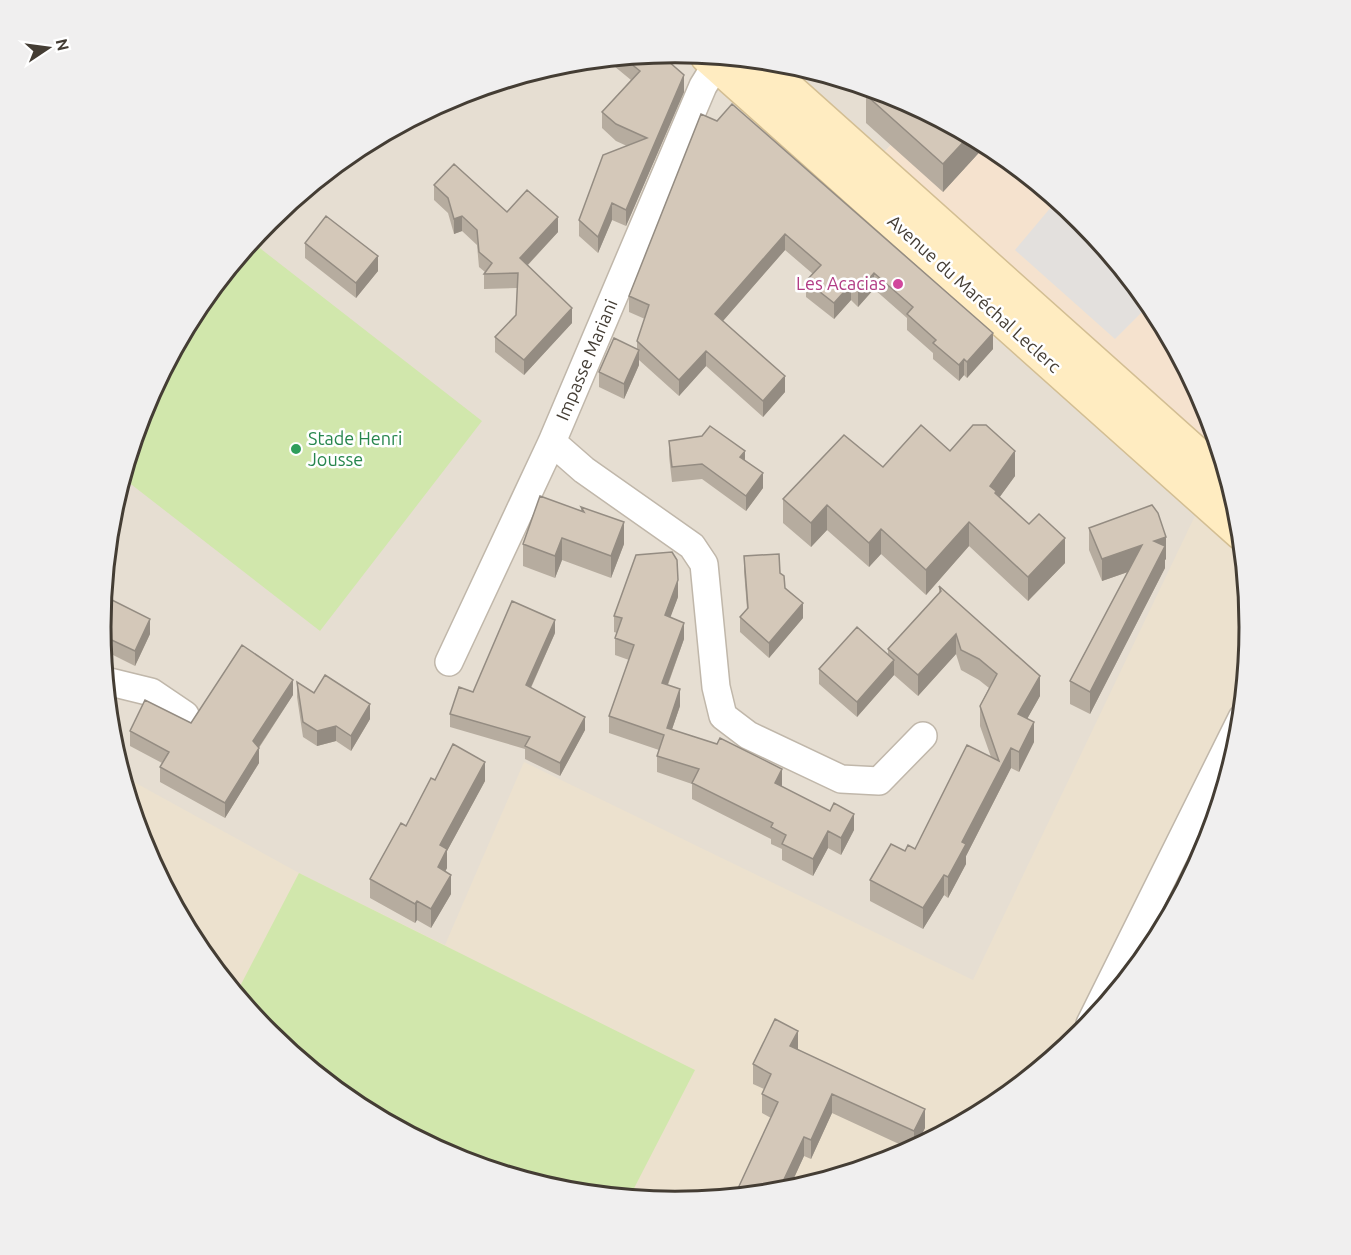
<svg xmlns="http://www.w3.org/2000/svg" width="1351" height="1255" viewBox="0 0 1351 1255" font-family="Ubuntu,sans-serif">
<rect width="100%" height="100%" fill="#f2ede4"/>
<path fill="#e6ded2" d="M676 53 788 64 896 96 922 110 845 196 1240 522 1250 628 1082 1034 995 1106 895 1159 675 1202 563 1191 455 1159 356 1105 269 1034 197 947 144 847 111 739 101 627 112 515 144 407 198 308 269 221 356 149 456 96 564 63Z"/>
<path fill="#f5e2ce" d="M922 110 995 150 1082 221 1154 308 1207 408 1240 516 845 196Z
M1239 740 1207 848 1153 947 1106 1004Z"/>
<path fill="#ece1ce" d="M1203 499 1241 533 1250 628 1242 715 1106 1004 1082 1034 995 1106 895 1159 787 1192 675 1202 563 1191 455 1159 356 1105 269 1034 197 947 144 847 123 776 299 873 445 945 524 762 973 980Z"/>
<path fill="#d1e7ac" d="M252 242 482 421 320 631 123 478 144 407 198 308Z
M299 873 695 1070 629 1198 563 1191 455 1159 356 1105 269 1034 236 994Z"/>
<path fill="#e3e0dd" d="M1057 200 1082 221 1150 304 1115 339 1015 250Z"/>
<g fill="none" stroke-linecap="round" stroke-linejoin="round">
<defs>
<path id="street" d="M552 442 584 470 692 546 704 564 716 687 723 716 748 735 841 779 879 781 923 736
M449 662 552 442 703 86 721 57
M106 681 151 692 185 715
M1090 1024 1242 718"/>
<path id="secondary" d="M707 56 1241 533
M756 60 1230 484"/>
</defs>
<use href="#street" stroke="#c0b7aa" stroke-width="30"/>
<use href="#secondary" stroke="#d3be93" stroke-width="36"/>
<use href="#street" stroke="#fff" stroke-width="27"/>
<use href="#secondary" stroke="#ffecc1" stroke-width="33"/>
</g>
<path fill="#b6ac9f" d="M660 54 684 92 626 226 612 220 598 253 579 236V220L627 146 616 141 602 128V112L631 80 614 66V59Z
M866 95 896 96 986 145 943 192 866 123Z
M701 114 993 349 967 378 964 375 959 381 933 359V353L907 330V318L874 289 858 307 851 300 834 319 806 297V281L813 274 785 250 723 321 785 392 763 417 706 366 679 396 639 360V365L624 399 599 387V372L637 349V341L645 319 629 312V296Z
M434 185 558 232 528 265 572 323 524 375 495 352V337L516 315 517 288 484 289V274L485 272 479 267 477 245 462 231 454 234 448 213 434 200Z
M305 243 378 271 356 298 305 258Z
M669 441 745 460 763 488 746 511 702 479 672 482 669 456Z
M950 451 1015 476 999 498 1065 563 1028 601 969 546 926 595 881 554 869 567 827 530 811 547 783 523V499L883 467Z
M581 507 624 544 611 578 562 560 555 578 523 566V544L581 511Z
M1089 528 1166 559 1165 560V568L1090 714 1070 704V681L1128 572 1102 581 1089 550Z
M744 556 780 573 785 588 803 618 769 658 740 632V617L747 609 744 571Z
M939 586 1040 696 1027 719 1034 742 1019 772 1011 768 966 856V864L948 898 944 895 923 929 870 901V880L905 851 915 849 991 757 980 726V706L989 688 979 680 961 670 956 654 918 696 894 675 857 717 819 684V669L888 655V649L939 593Z
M678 597 670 617 684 639 668 685 680 706 672 729 782 786 854 830 841 855 828 848 813 876 782 860V849L771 844V839L692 799V784L657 772V756L659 750 609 733V716L629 660 615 655V638L617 633 614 632V616Z
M100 627 150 634 135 666 103 650Z
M555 633 531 688 585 730 560 776 525 759V749L450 727V714L473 692Z
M297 682 314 693 370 719 351 751 336 741 317 746 303 737 297 697Z
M293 695 259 748V763L225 818 160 782V767L162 763 130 746V731L191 723Z
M435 780 485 781 447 851V868L445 871 451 894 431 928 417 920 415 923 370 898V879L406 826Z
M798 1049 925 1128 915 1148 912 1150 832 1113 811 1159 804 1156 788 1191 734 1197 771 1118 762 1113V1094L764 1089 753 1084V1064Z"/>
<path fill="#948c82" d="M684 75V92L626 226V210Z
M969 136 986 145 943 192V164Z
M612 203V220L598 253V237Z
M462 216V231L454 234V219Z
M558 217V232L520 273V258Z
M785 234V250L715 330V314Z
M378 256V271L356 298V283Z
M874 273V289L858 307V291Z
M851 284V300L834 319V303Z
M572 308V323L524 375V360Z
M993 333V349L967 378V362Z
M639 350V365L624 399V384Z
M706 351V366L679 396V380Z
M964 359V375L959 381V365Z
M785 376V392L763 417V401Z
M745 451V466L740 457Z
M1015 451V476L996 502 990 486Z
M763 473V488L746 511V496Z
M827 505V530L811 547V523Z
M624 522V544L611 578V556Z
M969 522V546L926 595V570Z
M881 529V554L869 567V543Z
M1166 537V559L1165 560V568L1090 714V692L1154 541Z
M562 538V560L555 578V556Z
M1065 538V563L1028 601V577Z
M1142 545V567L1102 581V559Z
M678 580V597L665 632V615Z
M803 603V618L769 658V643Z
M150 619V634L135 666V651Z
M555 620V633L526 698V685Z
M684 623V639L662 700V683Z
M956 634V654L918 696V675Z
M894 660V675L857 717V702Z
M1040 676V696L1018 735V714Z
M293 680V695L253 756V741Z
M680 689V706L667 744V728Z
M370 704V719L351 751V736Z
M585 717V730L560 776V763Z
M1034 722V742L1019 772V752Z
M336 726V741L317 746V731Z
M259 748V763L225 818V803Z
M1011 748V768L966 856V864L948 898V877L962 842Z
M485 762V781L447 851V868L438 886V867L440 845Z
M782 769V786L775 799V783Z
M854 814V830L841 855V838Z
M828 831V848L813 876V859Z
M451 875V894L431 928V909Z
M944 875V895L923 929V908Z
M417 901V920L415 923V904Z
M798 1031V1050L790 1046Z
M832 1094V1113L811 1159V1140Z
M925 1109V1128L914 1149V1131Z
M804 1137V1156L788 1191 778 1192Z"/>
<path fill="#d4c8b9" stroke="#948c82" stroke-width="1.5" d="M660 54 684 75 626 210 612 203 598 237 579 220 603 155 647 138 616 124 602 112 640 71 624 58Z
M872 89 896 96 969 136 943 164 866 95Z
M732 104 993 333 967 362 964 359 959 365 933 343 936 340 907 314 913 307 874 273 858 291 851 284 834 303 806 281 821 265 785 234 715 314 785 376 763 401 706 351 679 380 637 341 649 305 629 296 701 114 717 121Z
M454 164 507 212 527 190 558 217 520 258 572 308 524 360 495 337 516 315 518 273 484 274 492 263 479 252 477 230 462 216 454 219 448 198 434 185Z
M326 216 378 256 356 283 305 243Z
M614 338 639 350 624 384 599 372Z
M921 425 950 451 973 425H986L1015 451 990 486 996 491 995 493 1029 524 1039 514 1065 538 1028 577 969 522 926 570 881 529 869 543 827 505 811 523 783 499 844 435 883 467Z
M710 426 745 451 740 457 763 473 746 496 702 464 672 467 669 441 702 436Z
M540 496 584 512 581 507 624 522 611 556 562 538 555 556 523 544Z
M1152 505 1158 513 1166 537 1154 541 1165 546 1090 692 1070 681 1142 545 1102 559 1089 528Z
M672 552 677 560 678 580 665 615 684 623 662 683 680 689 667 728 717 744 720 738 782 769 775 783 830 811 834 803 854 814 841 838 828 831 813 859 782 844 786 835 771 827 773 823 692 783 699 769 657 756 664 735 609 716 634 645 615 638 622 618 614 616 636 555Z
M779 554 780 573 784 576 785 588 803 603 769 643 740 617 748 608 744 556Z
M939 586 1040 676 1018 714 1034 722 1019 752 1011 748 962 842 966 844 948 877 944 875 923 908 870 880 891 844 905 851 908 845 915 849 967 745 999 761 980 706 997 674 979 659 961 650 956 634 918 675 888 649 941 591Z
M104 596 150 619 135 651 101 635 100 627Z
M512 601 555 620 526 685 585 717 560 763 525 746 530 737 450 714 459 687 473 692Z
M857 627 894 660 857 702 819 669Z
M242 645 293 680 253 741 259 748 225 803 160 767 169 752 130 731 145 700 191 723Z
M325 675 370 704 351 736 336 726 317 731 303 722 297 682 314 693Z
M453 744 485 762 440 845 447 849 438 867 451 875 431 909 417 901 415 904 370 879 401 823 406 826 431 778 435 780Z
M775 1019 798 1031 790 1046 925 1109 914 1131 832 1094 811 1140 804 1137 778 1192 734 1197 778 1102 762 1094 771 1074 753 1064Z"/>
<circle fill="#d1479c" stroke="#fff" stroke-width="2" cx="898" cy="284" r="6"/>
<circle fill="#2e9e5b" stroke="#fff" stroke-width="2" cx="296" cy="449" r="6"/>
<g text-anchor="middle" stroke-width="5" stroke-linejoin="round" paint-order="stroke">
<g font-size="18" fill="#b23c85" stroke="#fff" text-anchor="end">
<text x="886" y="290">Les Acacias</text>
</g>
<g font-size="18" fill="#443d34" stroke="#fff">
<text transform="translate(974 294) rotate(42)" y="6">Avenue du Maréchal Leclerc</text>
<text transform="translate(587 360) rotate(-67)" y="6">Impasse Mariani</text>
</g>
<g font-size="18" fill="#27864d" stroke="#fff" text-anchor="start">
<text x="308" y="445">Stade Henri<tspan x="308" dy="21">Jousse</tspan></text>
</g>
</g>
<path d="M0 0H1351V1255H0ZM111 627a564 564 0 1 1 1128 0a564 564 0 1 1-1128 0Z" fill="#f0efef" fill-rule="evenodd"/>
<path fill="none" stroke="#443d34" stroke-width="3" d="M111 627a564 564 0 1 1 1128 0a564 564 0 1 1-1128 0Z"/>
<g transform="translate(48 48) rotate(77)" stroke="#ffffff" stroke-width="4.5" paint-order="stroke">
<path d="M0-4.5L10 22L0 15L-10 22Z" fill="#443d34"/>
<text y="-9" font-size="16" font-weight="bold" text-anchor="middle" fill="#443d34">N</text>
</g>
</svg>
